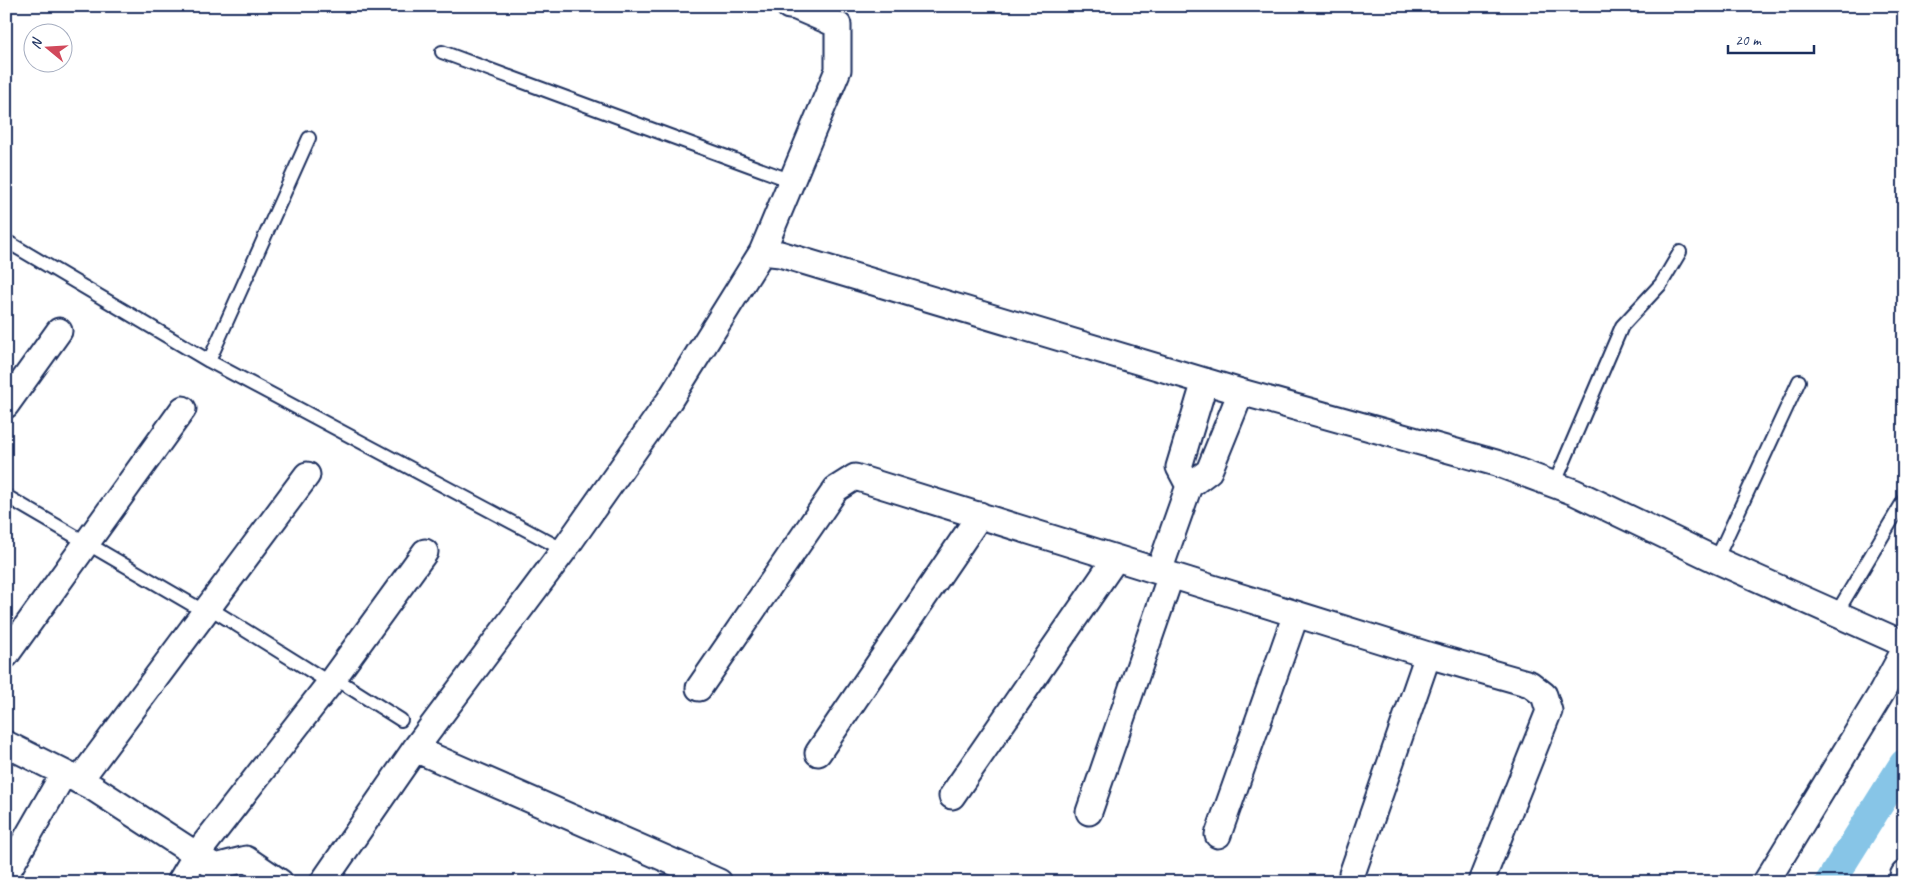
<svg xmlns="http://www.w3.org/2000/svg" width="1910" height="888" viewBox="0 0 1910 888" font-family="Caveat,sans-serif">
<rect width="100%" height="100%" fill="#fff"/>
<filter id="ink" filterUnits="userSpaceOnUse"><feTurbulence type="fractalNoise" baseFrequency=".02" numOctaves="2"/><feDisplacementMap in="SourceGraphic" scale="10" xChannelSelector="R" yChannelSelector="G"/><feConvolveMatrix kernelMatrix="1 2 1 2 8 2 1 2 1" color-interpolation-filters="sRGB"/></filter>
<g filter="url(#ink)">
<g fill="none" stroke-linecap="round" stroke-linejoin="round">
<path stroke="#87c5e7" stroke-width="30" d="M1830 882 1904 764"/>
<defs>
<path id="service" d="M442 52 792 181
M6 241 209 361 564 550
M209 361 309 138
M1554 485 1622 326 1661 284 1680 252
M6 496 205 612
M1716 560 1799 381
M208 607 330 683
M1836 614 1904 500
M333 677 401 720"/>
<path id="minor" d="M762 252 780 254 1241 392 1496 463 1574 492 1716 560 1904 644
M6 405 59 331
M1189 486 1179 467 1205 381
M1159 571 1189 486 1209 471 1241 392
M6 655 183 409
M699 688 836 489 855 477 1428 655 1530 684 1544 695 1549 711 1481 882
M6 744 92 787 215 867 218 882
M415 749 719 882
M818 753 980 515
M79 781 307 475
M952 796 1116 558
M1089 812 1171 575
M1218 835 1296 614
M215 867 246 859 280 882
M6 874 64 773
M1352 874 1428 655
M1903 876 1904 874
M180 882 196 855 330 683 425 552
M323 882 415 749 564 550 669 401 762 252 838 70V25L796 7 789 6
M1766 882 1882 692 1904 651"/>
</defs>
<use href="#service" stroke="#1b2f5e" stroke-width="16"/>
<use href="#minor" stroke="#1b2f5e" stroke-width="29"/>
<use href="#service" stroke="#fff" stroke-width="12"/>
<use href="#minor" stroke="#fff" stroke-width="25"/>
</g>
</g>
<rect width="1910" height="888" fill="none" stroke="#fff" stroke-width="25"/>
<rect x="12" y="12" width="1885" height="863" fill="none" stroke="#1b2f5e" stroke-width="2" filter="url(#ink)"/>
<g transform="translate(48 48) rotate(288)"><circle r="24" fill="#ffffff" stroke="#a4acbf"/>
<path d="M0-4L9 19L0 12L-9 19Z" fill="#d1495b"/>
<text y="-8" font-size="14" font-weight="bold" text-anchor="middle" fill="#1b2f5e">N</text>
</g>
<path d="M1728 45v8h86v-8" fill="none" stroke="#1b2f5e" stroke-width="2.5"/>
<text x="1735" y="45" font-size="15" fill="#1b2f5e" stroke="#ffffff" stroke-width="4" paint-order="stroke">20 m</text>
</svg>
